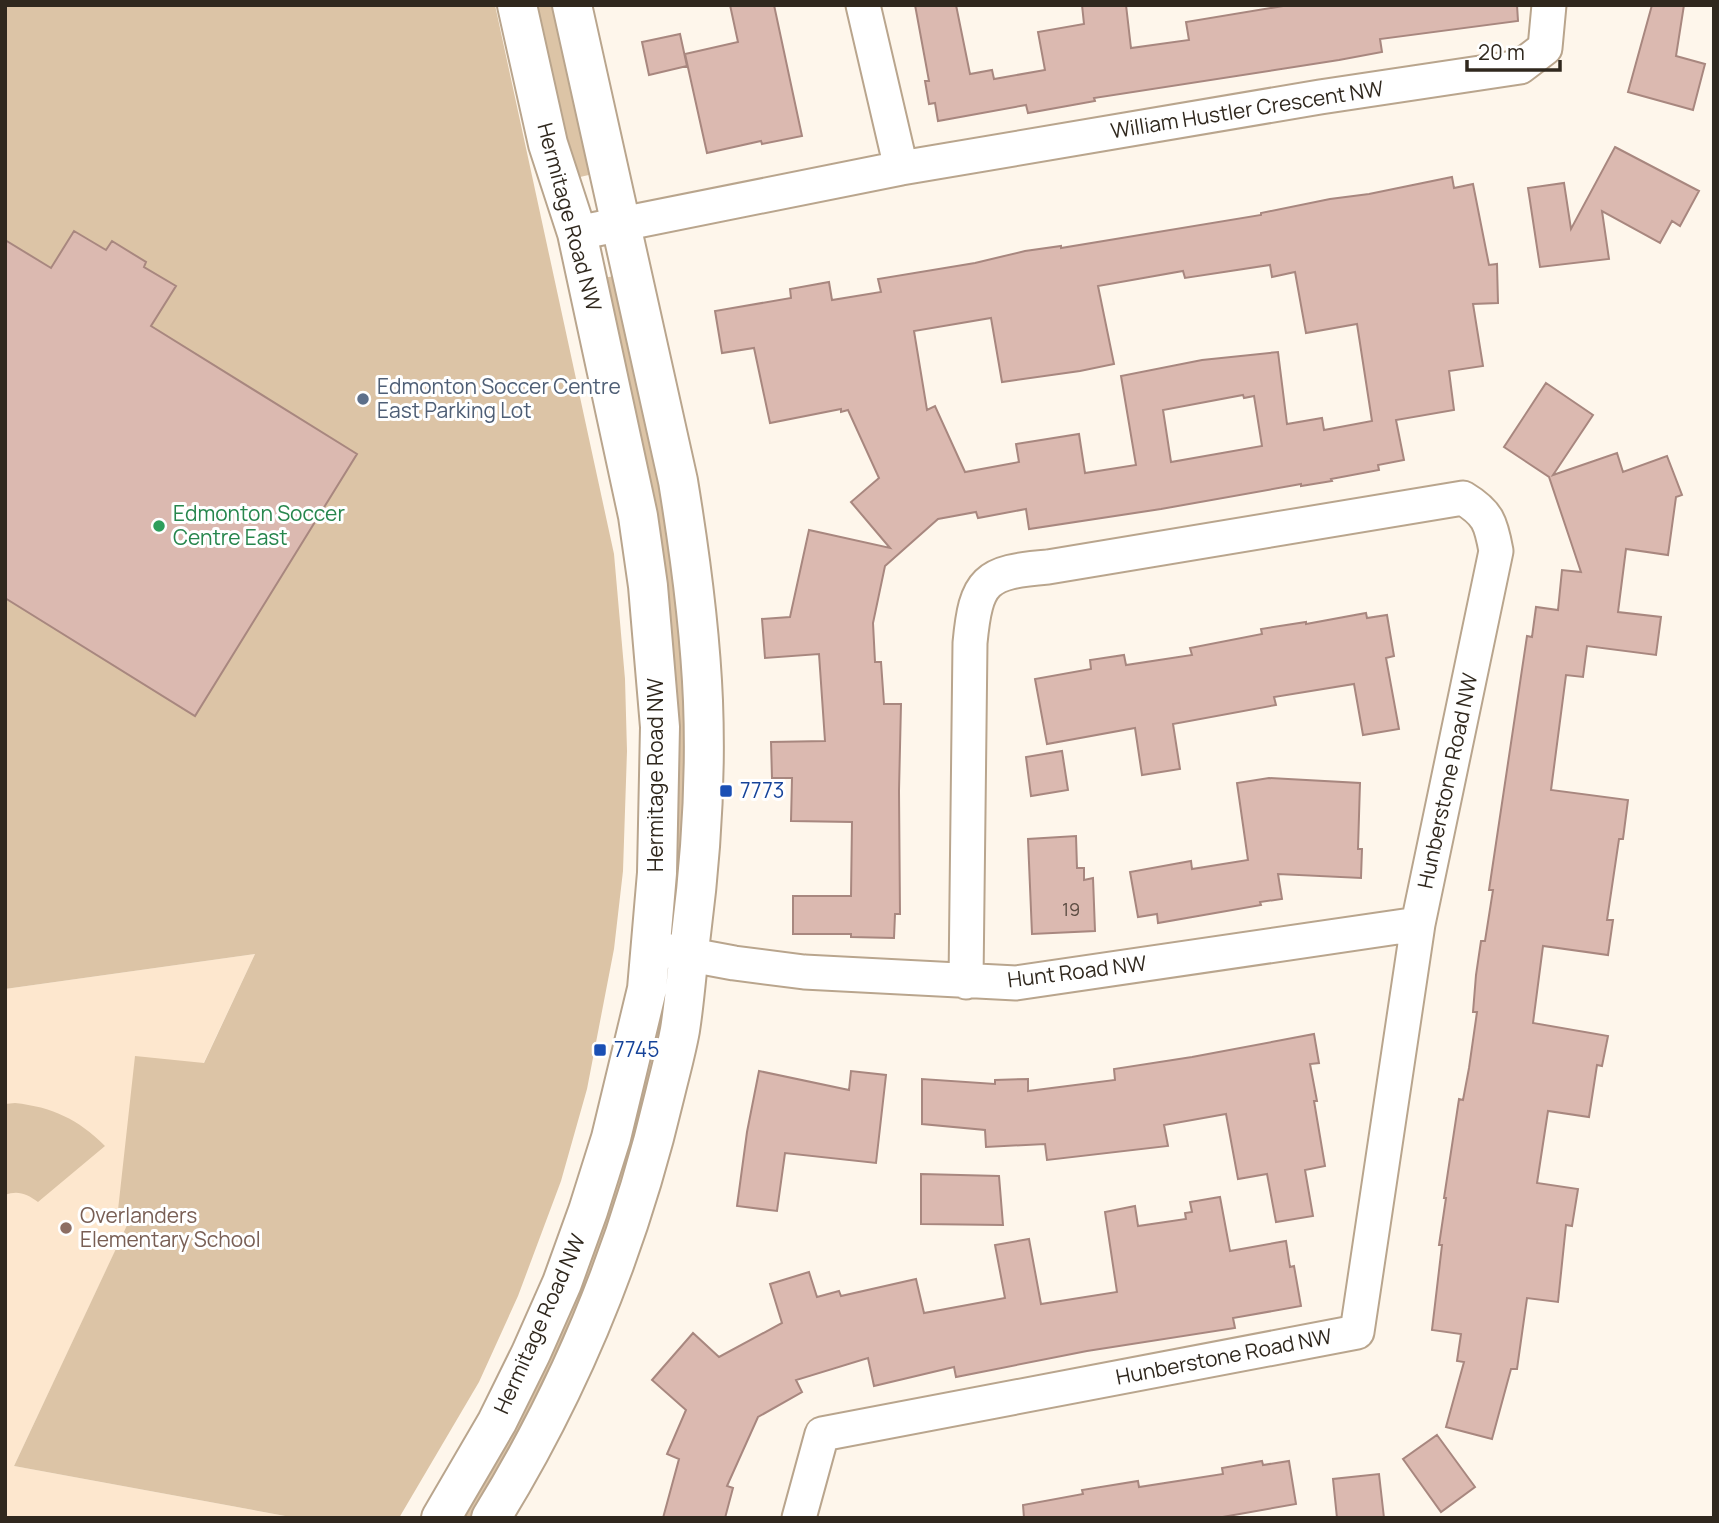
<svg xmlns="http://www.w3.org/2000/svg" width="1719" height="1523" viewBox="0 0 1719 1523" font-family="Manrope,sans-serif">
<rect width="100%" height="100%" fill="#fef6eb"/>
<path fill="#fde7ce" d="M255 954 14 1466 296 1518H5V989Z"/>
<path fill="#dcc4a6" d="M5 5H495L614 554 625 679 627 751 623 871 614 949 587 1089 561 1181 518 1296 479 1382 399 1518H296L14 1466 129 1221 117 1219 135 1056 204 1063 255 954 5 989Z
M536 5H554L593 174 580 177 570 155Z
M615 276C646 413 676 547 686 688 691 760 686 833 681 905L669 906 602 278Z
M653 1008 665 1009C647 1130 603 1261 551 1373 528 1422 498 1470 472 1518H453Z
M15 1103C52 1107 78 1119 105 1146L38 1202C27 1194 18 1190 5 1195V1104Z"/>
<path fill="#dbb9b0" stroke="#a8877f" stroke-width="2" fill-rule="evenodd" d="M730 5H774L802 136 762 144 761 141 707 153 685 54 738 42Z
M915 5H956L970 74 992 70 994 79 1045 70 1038 32 1084 24 1082 5H1126L1131 48 1189 40 1186 22 1289 5H1517L1518 21 1380 39 1382 52 1339 60 1094 98 1095 101 1028 113 1026 105 938 121 935 103 929 104 925 81H929Z
M1652 5H1684L1676 56 1705 64 1693 110 1628 92Z
M680 34 687 66 649 75 642 42Z
M1615 147 1699 191 1680 226 1672 221 1660 243 1602 211 1609 259 1540 267 1528 188 1564 183 1571 229Z
M1452 177 1454 188 1473 184 1489 265 1497 264 1498 303 1473 304 1483 366 1449 371 1454 410 1396 420 1404 460 1378 465 1379 470 1331 479 1332 481 1301 486V484L1161 509 1029 529 1026 509 978 518 976 512 938 519 885 566 873 623 875 662H881L884 704H901L899 791 900 914H895L894 938 851 937V934H793V896H851L852 822 791 821 792 778H772L771 742 825 741 819 654 765 658 762 619 790 617 809 530 890 548 851 502 879 478 848 410 841 412V409L770 423 754 348 722 353 715 311 791 298 790 289 829 282 832 300 881 292 878 279 975 263 1025 251 1061 246V248L1261 215V213L1330 199 1369 194ZM1270 265 1272 277 1295 272 1306 333 1357 324 1372 421 1324 430 1322 418 1287 424 1278 352 1202 360 1121 376 1136 465 1085 473 1079 434 1016 444 1019 462 965 472 935 406 927 410 914 331 991 318 1002 382 1080 371 1114 364 1098 286 1183 271 1185 278ZM1243 395 1244 398 1254 396 1262 446 1171 462 1163 410Z
M74 231 106 250 112 241 146 262 144 267 176 286 151 326 357 454 195 716 5 598V240L51 268Z
M1546 383 1593 415 1553 475 1617 453 1623 472 1667 456 1682 495 1676 497 1668 555 1626 549 1618 612 1661 617 1656 655 1587 646 1583 677 1566 675 1551 790 1628 800 1623 839H1619L1607 920H1613L1608 955 1543 946 1533 1023 1608 1036 1602 1066 1597 1065 1589 1117 1548 1111 1537 1183 1578 1189 1572 1226 1566 1225 1558 1302 1527 1298 1517 1369H1511L1492 1439 1446 1427 1464 1362 1457 1361 1461 1334 1432 1330 1442 1245H1439L1446 1198H1444L1459 1099 1463 1100 1469 1068 1477 1012H1473L1476 975 1481 941H1485L1493 890H1489L1527 636 1532 637 1536 607 1558 610 1562 570 1581 572 1549 477 1504 447Z
M1366 613 1367 618 1387 615 1394 656 1386 658 1399 729 1363 735 1354 684 1274 697 1276 705 1173 724 1180 769 1142 775 1135 728 1047 744 1035 679 1091 669 1090 660 1124 655 1126 665 1192 655 1190 648 1262 634 1261 629 1306 622V624Z
M1062 751 1068 790 1031 796 1026 757Z
M1269 778 1360 783 1358 849H1362L1361 878 1278 874 1282 899 1260 902 1261 905 1158 923 1157 914 1138 917 1130 872 1191 861 1192 869 1248 860 1237 783Z
M1076 836 1077 868H1084V880L1093 878 1095 931 1032 934 1028 839Z
M1314 1034 1319 1063 1310 1064 1317 1101H1314L1325 1166 1305 1170 1313 1216 1276 1222 1267 1174 1238 1179 1226 1114 1164 1125 1168 1146 1047 1160 1045 1144 986 1147 985 1130 922 1124V1079L995 1084V1080L1028 1079V1091L1115 1080 1114 1069 1192 1057Z
M759 1071 849 1090 851 1071 886 1075 876 1163 785 1153 777 1211 737 1206 747 1132Z
M921 1174 999 1176 1003 1225 921 1224Z
M1220 1197 1230 1251 1286 1241 1290 1267 1294 1266 1301 1306 1233 1318 1235 1328 1087 1351 956 1377 954 1367 874 1386 868 1358 796 1380 802 1392 758 1417 727 1486 733 1488 725 1518H663L679 1459 667 1454 686 1410 652 1380 693 1333 719 1357 782 1323 770 1284 809 1272 817 1297 839 1291 841 1296 916 1279 924 1313 1005 1298 995 1245 1029 1239 1041 1304 1117 1292 1105 1212 1135 1206 1138 1226 1186 1219 1185 1213 1192 1212 1190 1202Z
M1437 1435 1475 1487 1441 1512 1403 1459Z
M1262 1461 1263 1465 1289 1461 1296 1504 1217 1518H1024L1023 1505 1083 1494 1082 1490 1138 1481 1139 1487 1223 1474 1222 1468Z
M1379 1474 1384 1518H1337L1333 1479Z"/>
<g fill="none" stroke-linecap="round" stroke-linejoin="round">
<defs>
<path id="street" d="M863 5 901 168
M577 233 901 168 1320 97 1520 67 1545 48 1549 5
M664 950 734 963 804 972 1016 983 1418 924
M799 1518 822 1434 1357 1332 1418 924 1496 551C1491 523 1488 513 1463 498L1048 567C985 572 976 580 970 643L966 982"/>
<path id="secondary" d="M441 1518 497 1422 531 1353 562 1283 588 1211 611 1138 647 989 657 873 660 727 648 586 638 516 577 233 548 144 517 5
M491 1518C572 1387 630 1243 665 1094 670 1073 676 1052 680 1030 685 998 687 966 691 934 701 857 706 779 703 701 700 627 690 554 678 481L572 5"/>
</defs>
<use href="#street" stroke="#b9a58d" stroke-width="37"/>
<use href="#secondary" stroke="#b9a58d" stroke-width="42"/>
<use href="#street" stroke="#fff" stroke-width="33"/>
<use href="#secondary" stroke="#fff" stroke-width="38"/>
</g>
<circle fill="#5c6f8a" stroke="#fff" stroke-width="2.5" cx="363" cy="399" r="7"/>
<circle fill="#2e9e5b" stroke="#fff" stroke-width="2.5" cx="159" cy="526" r="7"/>
<g fill="#1a4fb4" stroke="#fff" stroke-width="2.5">
<rect x="719" y="784" width="14" height="14" rx="3.5"/>
<rect x="593" y="1043" width="14" height="14" rx="3.5"/>
</g>
<circle fill="#8d6e63" stroke="#fff" stroke-width="2.5" cx="66" cy="1228" r="7"/>
<g text-anchor="middle" stroke-width="6" stroke-linejoin="round" paint-order="stroke">
<g font-size="18" fill="#5b4c42">
<text x="1071" y="916">19</text>
</g>
<g font-size="21" fill="#30281e" stroke="#fff">
<text transform="translate(1247 110) rotate(-9)" y="7">William Hustler Crescent NW</text>
<text transform="translate(569 217) rotate(75)" y="7">Hermitage Road NW</text>
<text transform="translate(656 775) rotate(-90)" y="7">Hermitage Road NW</text>
<text transform="translate(1448 781) rotate(-78)" y="7">Hunberstone Road NW</text>
<text transform="translate(1077 972) rotate(-7)" y="7">Hunt Road NW</text>
<text transform="translate(540 1324) rotate(-66)" y="7">Hermitage Road NW</text>
<text transform="translate(1224 1357) rotate(-11)" y="7">Hunberstone Road NW</text>
</g>
<g font-size="21" fill="#4e5e75" stroke="#fff" text-anchor="start">
<text x="377" y="394">Edmonton Soccer Centre<tspan x="377" dy="24">East Parking Lot</tspan></text>
</g>
<g font-size="21" fill="#27864d" stroke="#fff" text-anchor="start">
<text x="173" y="521">Edmonton Soccer<tspan x="173" dy="24">Centre East</tspan></text>
</g>
<g font-size="21" fill="#164399" stroke="#fff" text-anchor="start">
<text x="740" y="798">7773</text>
<text x="614" y="1057">7745</text>
</g>
<g font-size="21" fill="#785e54" stroke="#fff" text-anchor="start">
<text x="80" y="1223">Overlanders<tspan x="80" dy="24">Elementary School</tspan></text>
</g>
</g>
<rect width="1719" height="1523" fill="none" stroke="#30281e" stroke-width="14"/>
<path d="M1467 60v10h93v-10" fill="none" stroke="#30281e" stroke-width="3.5"/>
<text x="1478" y="60" font-size="21" fill="#30281e" stroke="#ffffff" stroke-width="5" paint-order="stroke">20 m</text>
</svg>
